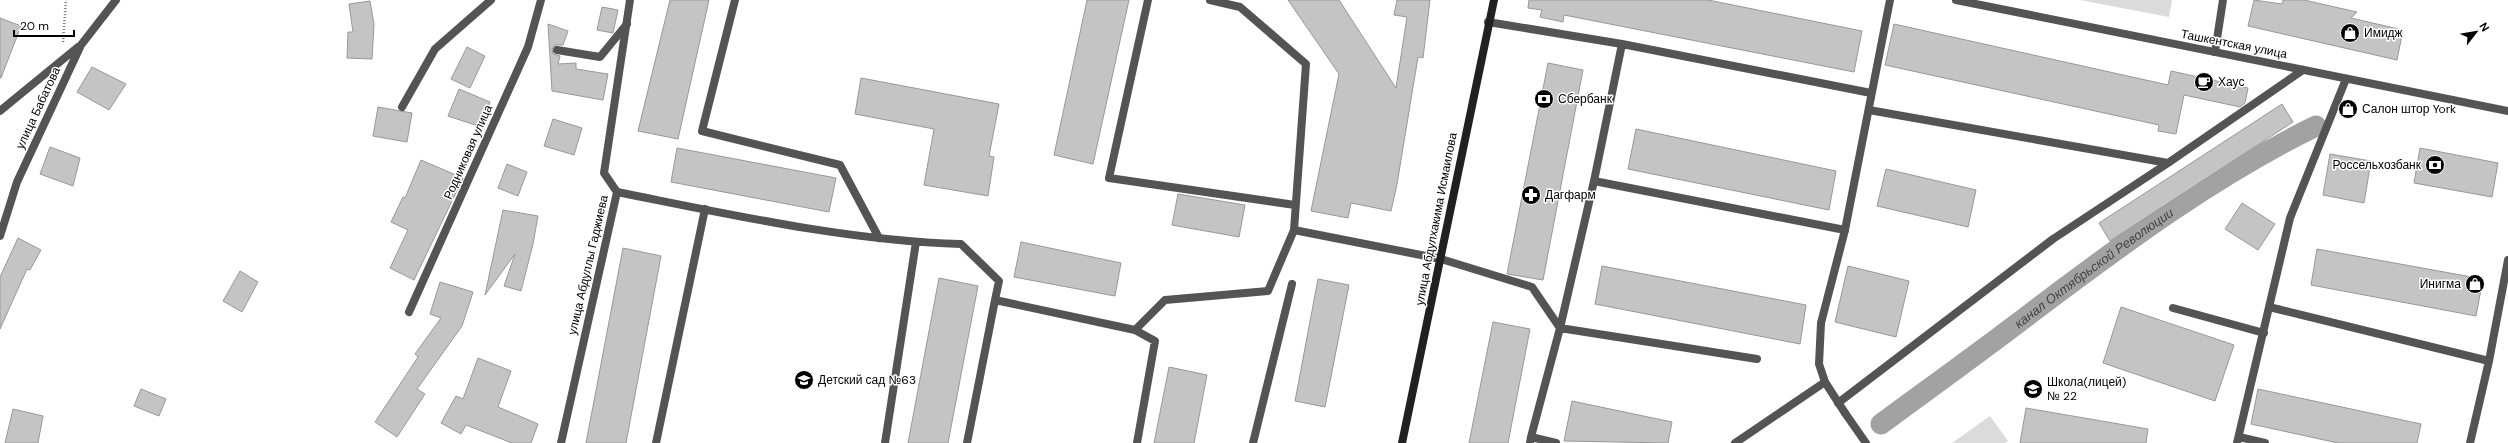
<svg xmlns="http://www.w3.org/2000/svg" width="2508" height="443" viewBox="0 0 2508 443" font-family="'DM Sans',sans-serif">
<rect width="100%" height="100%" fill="#fff"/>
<path fill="#dbdbdb" d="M2080 0H2172L2169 17Z
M1990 416 2008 441 2005 443H1952Z"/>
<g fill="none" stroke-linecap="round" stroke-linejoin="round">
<path stroke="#a2a2a2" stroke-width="21" id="s1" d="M1881 424C1934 385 1987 347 2039 307 2128 240 2216 175 2316 126"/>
</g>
<path fill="#c4c4c4" stroke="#989898" d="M670 0H709L678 139 638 131Z
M1087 0H1129L1093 164 1054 155Z
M1288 0H1339L1396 88 1407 17 1394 15 1397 0H1430L1423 58 1418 57 1397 184 1391 211 1351 203 1348 218 1311 211 1339 74Z
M1529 0H1708L1862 31 1854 72 1564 15 1563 22 1540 17 1542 10 1528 8Z
M2254 0 2282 4 2283 0H2304L2357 12 2351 18 2403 30 2397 60 2248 26Z
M370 1 374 24 372 59 347 58 348 32H353L349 4Z
M602 7 618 10 613 33 597 30Z
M0 18 21 26 1 78H0Z
M548 24 568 31 563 45H555L552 49 553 54 560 56 558 64 576 63V69L608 74 603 100 552 91Z
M1894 24 2168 85 2171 71 2248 88 2245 103 2240 107 2184 95 2176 134 2158 131 2159 125 1885 65Z
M467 47 485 56 470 88 451 79Z
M1548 63 1583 70 1543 280 1507 274Z
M92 67 126 84 109 110 77 92Z
M861 78 999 104 989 156 994 157 988 196 924 185 934 129 855 114Z
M459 89 490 102 481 127 448 116Z
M2282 104 2293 122 2110 241 2099 223Z
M378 107 412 113 407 142 373 136Z
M553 119 582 128 574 155 544 146Z
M1636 129 1836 171 1829 210 1628 169Z
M50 147 80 158 73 186 40 174Z
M677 148 836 178 829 212 671 182Z
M2420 148 2498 163 2492 197 2414 183Z
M2330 154 2371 161 2364 203 2323 195Z
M421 160 463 178 414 280 390 268 408 230 391 222 403 197 405 198Z
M507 164 527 172 518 196 498 188Z
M1886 169 1976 190 1968 227 1877 206Z
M1178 194 1245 205 1239 237 1172 225Z
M2242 203 2275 224 2258 250 2225 229Z
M503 210 538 216 533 244 521 291 504 286 515 254 485 295Z
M18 238 41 250 30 270 27 269 0 329V277Z
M1021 242 1121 263 1115 296 1014 277Z
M623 248 661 256 626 443H586Z
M2317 249 2483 279 2476 316 2311 285Z
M1602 266 1806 305 1800 344 1595 304Z
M1848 266 1909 281 1896 337 1835 322Z
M240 271 258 282 242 312 223 301Z
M939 278 978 286 948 443H908Z
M1318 279 1349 285 1325 407 1295 401Z
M440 282 473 292 462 326 417 389 425 394 397 437 375 422 418 357 415 354 441 318 430 314Z
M2121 307 2234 345 2215 401 2103 363Z
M1493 322 1530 329 1508 443H1469Z
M478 358 511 371 498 407 538 424 531 443H512L466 425 461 434 441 423 456 396 463 399Z
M1169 367 1207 375 1194 443H1154Z
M141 389 166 399 159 416 134 406Z
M2258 389 2421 424 2417 443H2338L2251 424Z
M1572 401 1672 422 1668 443 1564 441Z
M2026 408 2148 429 2146 443H2020Z
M13 409 43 416 38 443H5Z"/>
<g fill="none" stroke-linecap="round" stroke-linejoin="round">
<path stroke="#767676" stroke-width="2.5" stroke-dasharray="1 2" stroke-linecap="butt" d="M63 42 66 0"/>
<path stroke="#545454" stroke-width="8" d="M735 0 702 131 840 165 879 238
M1148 0 1109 178 1295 205
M1210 0 1240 7 1306 64 1294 230
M1488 22 1622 44 1594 181 1845 230
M1622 44 1871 93
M557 50 600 57 627 24
M1869 110 2168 163 2303 70
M1594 181 1560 328 1757 359
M617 192C728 214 848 241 961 244L999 281 995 300 1135 330 1165 300 1268 291 1294 230 1441 259 1532 287 1560 328 1531 437
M2269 307 2489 361 2508 260
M2173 308 2264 333
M1135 330 1155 341 1137 443
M1838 403 2053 239 2168 163
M1845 413 1866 443
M2239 437 2265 443
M656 443 705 209
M885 443 916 242
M967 443 995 300
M1253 443 1292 284
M1530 443 1531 437 1556 443
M1735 443 1825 382
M2237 443 2290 218 2346 79
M2470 443 2489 361"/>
<path stroke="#545454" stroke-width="8" d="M2215 52 2223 0
M402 107 435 49 491 0
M0 111 78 47
M0 236 17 182 81 45 116 0
M409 312 528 47 541 0
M1845 413 1825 382 1819 364 1821 323 1845 230 1890 0
M561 443 617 192 604 173 630 0"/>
<path stroke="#545454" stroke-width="8" d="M1956 0 2508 111"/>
<path stroke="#212121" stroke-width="8" d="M1402 443 1494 0"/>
</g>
<defs>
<symbol id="shop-disc" viewBox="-11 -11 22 22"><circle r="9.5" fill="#000" stroke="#fff"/><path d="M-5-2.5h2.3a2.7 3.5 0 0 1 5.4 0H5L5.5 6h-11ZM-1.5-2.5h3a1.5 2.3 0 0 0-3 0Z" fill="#fff"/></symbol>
<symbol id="cafe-disc" viewBox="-11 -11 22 22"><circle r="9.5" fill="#000" stroke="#fff"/><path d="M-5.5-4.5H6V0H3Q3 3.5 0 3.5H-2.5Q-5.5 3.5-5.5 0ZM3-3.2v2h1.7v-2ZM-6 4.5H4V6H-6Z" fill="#fff"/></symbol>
<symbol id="bank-disc" viewBox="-11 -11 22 22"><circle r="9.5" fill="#000" stroke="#fff"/><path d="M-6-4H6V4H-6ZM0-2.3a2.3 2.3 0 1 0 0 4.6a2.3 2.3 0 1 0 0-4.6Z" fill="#fff"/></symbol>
<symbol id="pharmacy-disc" viewBox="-11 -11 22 22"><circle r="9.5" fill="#000" stroke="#fff"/><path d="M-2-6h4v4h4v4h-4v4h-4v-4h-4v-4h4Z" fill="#fff"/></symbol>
<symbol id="school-disc" viewBox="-11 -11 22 22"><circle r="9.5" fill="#000" stroke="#fff"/><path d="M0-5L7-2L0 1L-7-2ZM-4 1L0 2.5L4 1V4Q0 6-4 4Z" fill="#fff"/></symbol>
</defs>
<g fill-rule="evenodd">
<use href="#shop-disc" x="2339" y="22" width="22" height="22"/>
<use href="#cafe-disc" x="2193" y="71" width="22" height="22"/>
<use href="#bank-disc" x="1533" y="88" width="22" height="22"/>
<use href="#shop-disc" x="2337" y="98" width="22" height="22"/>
<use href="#bank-disc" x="2424" y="154" width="22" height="22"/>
<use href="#pharmacy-disc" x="1520" y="184" width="22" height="22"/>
<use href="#shop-disc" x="2464" y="273" width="22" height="22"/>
<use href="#school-disc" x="793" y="369" width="22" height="22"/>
<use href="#school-disc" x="2022" y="378" width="22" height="22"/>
</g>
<g text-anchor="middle" stroke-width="3" stroke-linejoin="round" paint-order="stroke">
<g font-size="12" fill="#000" stroke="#fff" text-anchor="start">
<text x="2364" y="37">Имидж</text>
<text x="2218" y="86">Хаус</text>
<text x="1558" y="103">Сбербанк</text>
<text x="2362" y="113">Салон штор York</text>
<text x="2421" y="169" text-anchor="end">Россельхозбанк</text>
<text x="1545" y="199">Дагфарм</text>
<text x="2461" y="288" text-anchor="end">Инигма</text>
<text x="818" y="384">Детский сад №63</text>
<text x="2047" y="386">Школа(лицей)<tspan x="2047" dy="14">№ 22</tspan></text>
</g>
<g font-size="12" fill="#000" stroke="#fff">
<text transform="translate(2234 44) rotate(11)" y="4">Ташкентская улица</text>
<text transform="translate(38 108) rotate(-65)" y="4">улица Бабатова</text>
<text transform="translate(468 152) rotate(-66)" y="4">Родниковая улица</text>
<text transform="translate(1436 219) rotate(-79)" y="4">улица Абдулхакима Исмаилова</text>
<text transform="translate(588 265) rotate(-77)" y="4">улица Абдуллы Гаджиева</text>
</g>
<g font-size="13" font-style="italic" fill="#434343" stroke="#fff">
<text dy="5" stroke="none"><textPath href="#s1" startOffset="264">канал Октябрьской Революции</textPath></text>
</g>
</g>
<g transform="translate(2476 32) rotate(59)" stroke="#ffffff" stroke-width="3" paint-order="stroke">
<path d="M0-3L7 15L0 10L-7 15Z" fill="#000000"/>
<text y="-6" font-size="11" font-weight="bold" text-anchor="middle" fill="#000000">N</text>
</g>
<path d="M14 30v6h60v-6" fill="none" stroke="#000000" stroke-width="2"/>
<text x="20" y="30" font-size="12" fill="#000000" stroke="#ffffff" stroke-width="3" paint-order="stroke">20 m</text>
</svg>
